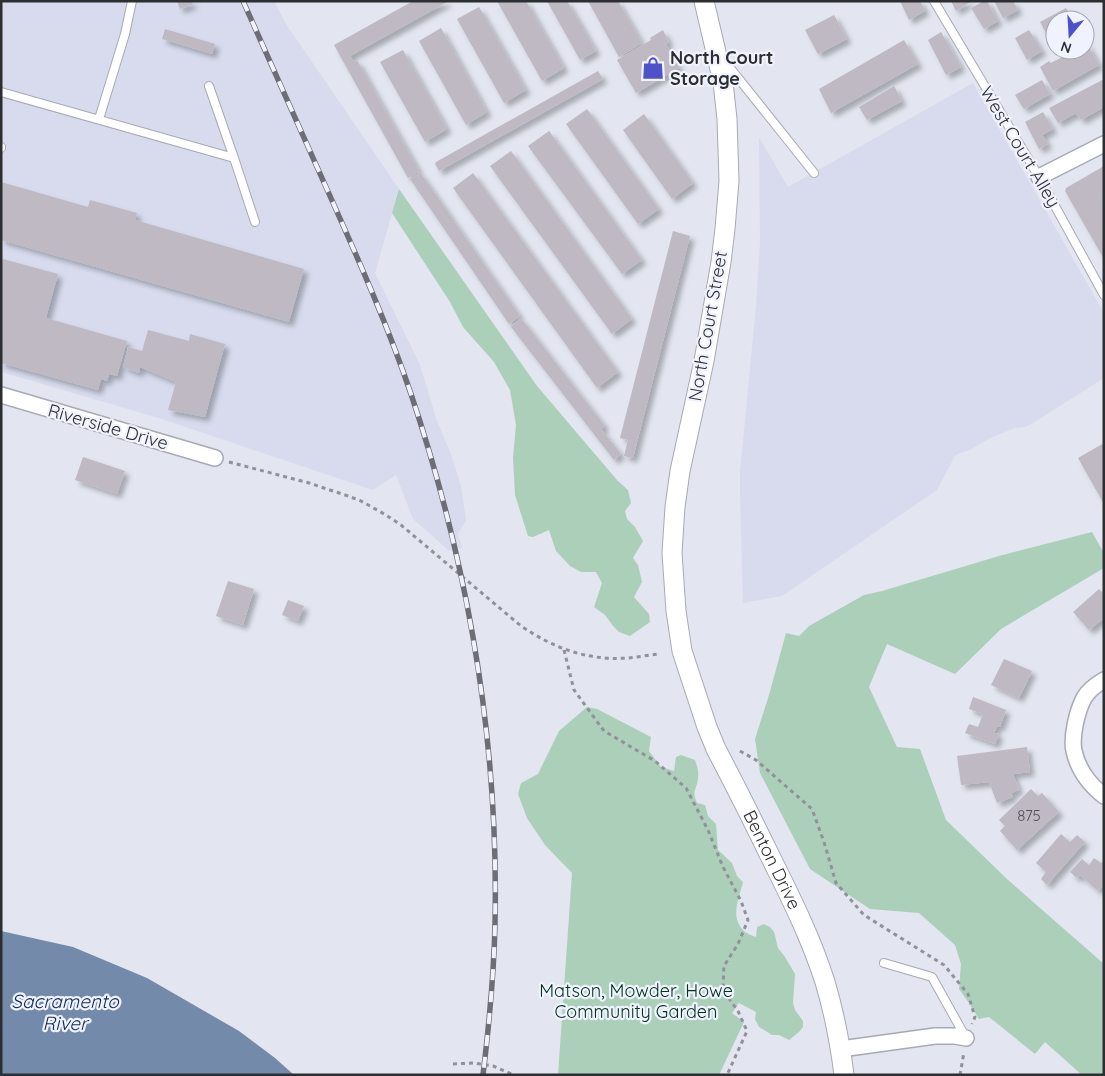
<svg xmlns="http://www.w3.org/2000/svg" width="1105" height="1076" viewBox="0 0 1105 1076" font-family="Quicksand,sans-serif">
<defs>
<filter id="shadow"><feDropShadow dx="4.5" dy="4.5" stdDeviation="2.5" flood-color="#0004"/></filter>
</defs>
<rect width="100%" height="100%" fill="#e3e5f0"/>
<path fill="#d7dbed" d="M1 1H274L286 24 399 189 375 273 420 365 437 421 451 454 461 486 466 520 458 534 462 548 449 551 446 548 413 519 396 475 373 490 162 419 1 372Z
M973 83 1104 313V378L1033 423 1025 427 1015 428 990 438 970 450 959 453 955 456 937 490 782 596 743 603 740 494V472L756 306 760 243 759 137 788 187Z"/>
<path fill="#accfba" d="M399 189 537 386 617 480 628 490 631 503 625 511 627 519 635 527 643 541 633 558 638 565 642 582 634 597 649 614 650 622 630 636 619 632 613 626 605 615 594 607 602 583 596 572H581L570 566 556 551 549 530 533 537 528 536 515 495 513 458 516 425 510 390 494 362 463 327 450 302 392 213Z
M1092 532 1104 553V568L1001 629 955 674 887 644 869 687 897 747 920 749 946 820 1007 879 1104 964V1075H1082L1045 1042 1035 1054 989 1017 979 1019 969 1003 959 989 961 964 955 945 919 913 870 909 810 869 760 773 755 739 769 695 786 633 799 636 809 626 864 595 882 591 999 556Z
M587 707 597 709 651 737 649 751 661 767 674 771 676 757 681 755 695 760C697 766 699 771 698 778 697 790 691 790 697 803L705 805 708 816 716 824 718 850 732 863 737 876 743 882C739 899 729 918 745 932 748 934 753 936 756 937L757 927 764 924 770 927 774 932 778 948 785 957 795 974 793 1003 795 1010 803 1021V1027L799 1032 789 1040 779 1035H772L759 1027 755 1019 756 1012 739 1003 732 1013 744 1022 719 1075H558L572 873 545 845 527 818 518 794 521 783 538 774 559 731Z"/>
<path fill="#748aaa" d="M1 931 73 947 147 978 239 1031 275 1058 294 1075H1Z"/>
<path fill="#beb9c2" filter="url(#shadow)" d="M177 1H191L193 4 180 9Z
M413 1H449L350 56 354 62 357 60 419 171 408 178 334 45Z
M497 1H526L564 68 542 81Z
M547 1H567L596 51 580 60Z
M588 1H618L642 43 619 57Z
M900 1H920L925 11 909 20Z
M951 1H972L956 11Z
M984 1H987L998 21 984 29 971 8Z
M994 1H1013L1018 10 1003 18Z
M479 7 526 90 504 103 457 19Z
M1066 8 1073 19 1055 20V45L1053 46 1040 22Z
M834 15 847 39 818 54 805 30Z
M441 28 487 112 466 125 419 41Z
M165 29 215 44 212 54 162 39Z
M663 30 669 42 666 44 679 68 636 93 617 60 651 40 650 38Z
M1029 30 1042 51 1027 60 1015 38Z
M941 32 961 67 946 75 928 40Z
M904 40 918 64 831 113 819 89Z
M1087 43 1099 65 1053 91 1040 67 1049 61 1051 63 1075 50H1085V44Z
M403 50 447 129 425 142 380 62Z
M598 71 603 79 439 171 435 164 436 162Z
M1104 79V107L1081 120 1076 113 1058 123 1049 108Z
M1042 80 1050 94 1024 109 1015 95Z
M894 86 902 101 867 120 859 107Z
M587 109 659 209 638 224 566 124Z
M1043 112 1053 129 1042 135 1048 144 1039 149 1025 122Z
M644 114 693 183 672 199 623 130Z
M549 131 642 260 622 274 528 146Z
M511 151 632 319 612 334 490 166Z
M1104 166V197L1102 198 1104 202V259L1065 191 1066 188Z
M420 172 520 316 509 324 410 179Z
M473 173 618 372 597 388 453 188Z
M1 182 88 207 90 200 137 213 135 220 304 269 289 322 1 240Z
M673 231 690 236 633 458 624 456 628 440 620 438Z
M3 259 58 274 46 318 127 341 117 376 109 374 107 381 101 379 98 390 1 363V265Z
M521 318 605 426 601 429 621 454 614 460 511 327Z
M148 330 189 341 190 334 225 344 205 417 168 410 176 382 140 367 139 373 123 367 128 347 142 351Z
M1104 443V504L1078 458Z
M83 457 125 471 117 494 75 480Z
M228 581 254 589 243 625 216 616Z
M1099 589 1104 594V618L1089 630 1073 612Z
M288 600 304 606 298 621 282 615Z
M1004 659 1032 671 1019 698 991 685Z
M973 697 1006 710 1000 727 997 726 994 733 999 734 995 744 965 733 969 724 978 727 983 714 969 709Z
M1027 747 1030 772 1013 774 1019 790 1011 793 1013 797 997 803 989 782 961 785 957 756Z
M1031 789 1038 796 1042 793 1059 812 1017 850 1000 831 1005 826 999 820Z
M1061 834 1070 842 1077 835 1085 842 1047 885 1041 879 1046 872 1036 863Z
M1094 858 1101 863 1104 861V884L1098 891 1080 875 1077 878 1070 872 1082 859 1089 865Z"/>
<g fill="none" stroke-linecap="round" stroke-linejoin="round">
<defs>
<path id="service" d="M934 1 1039 177 1104 295
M723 59 814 173
M209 86 234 158
M1 92 234 158 255 222
M99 119 125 34 132 1
M1 147V148
M884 963 932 977 966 1038"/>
<path id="minor" d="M1039 177 1104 144
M1 395 215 458
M1104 680C1097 684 1088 691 1084 698 1077 711 1071 737 1074 751 1078 769 1090 785 1104 796
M841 1049 935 1036H955L966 1038"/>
<g id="tertiary">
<path id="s1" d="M704 1 723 82 727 119 729 181 725 229 721 262 704 361 680 471 675 507 672 553 676 611 682 651 707 727 716 749C736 787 755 825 774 864 793 902 812 941 825 982 834 1012 840 1043 844 1075"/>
</g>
</defs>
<use href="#service" stroke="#a7aab4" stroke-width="10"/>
<use href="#minor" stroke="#a7aab4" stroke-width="18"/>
<use href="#tertiary" stroke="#a7aab4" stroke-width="21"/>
<path stroke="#909199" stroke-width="3" stroke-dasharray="4 4" stroke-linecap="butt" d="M229 462 309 483 348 496 361 501 386 515 401 525 521 626C554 648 587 661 628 658 638 657 649 655 659 654
M564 650 574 690 604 731 655 761 686 788 708 830 723 867 741 901 748 920 738 944 724 966 723 990 738 1011 747 1031 727 1075
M740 751 756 760 812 809 824 842 836 883 864 915 944 965 968 994 975 1017 972 1024
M453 1064 474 1063 493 1066 514 1075
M960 1075 964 1052"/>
<use href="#service" stroke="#fff" stroke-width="8"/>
<use href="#minor" stroke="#fff" stroke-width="15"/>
<use href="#tertiary" stroke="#fff" stroke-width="19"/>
<defs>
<path id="rail" d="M243 1C272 66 301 131 330 196 359 261 388 326 411 394 468 564 499 744 495 924 494 974 489 1025 483 1075"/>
</defs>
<use href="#rail" stroke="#6d6e75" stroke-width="5.5"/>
<use href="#rail" stroke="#f0f2fd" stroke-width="4" stroke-dasharray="11" stroke-linecap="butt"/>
</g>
<defs>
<symbol id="shop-bare" viewBox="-9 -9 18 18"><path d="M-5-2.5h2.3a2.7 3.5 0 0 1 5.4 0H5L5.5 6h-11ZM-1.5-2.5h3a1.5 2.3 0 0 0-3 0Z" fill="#4e52c8" stroke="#f0f2fd" stroke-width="2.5" paint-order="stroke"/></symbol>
</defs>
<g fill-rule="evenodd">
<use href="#shop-bare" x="637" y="52" width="32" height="32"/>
</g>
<g text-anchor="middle" stroke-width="4.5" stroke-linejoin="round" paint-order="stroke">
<g font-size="15" fill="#515156">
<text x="1029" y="821">875</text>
</g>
<g font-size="18" font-weight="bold" fill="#2d2e32" stroke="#f0f2fd" text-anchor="start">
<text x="670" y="64">North Court<tspan x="670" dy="21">Storage</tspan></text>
</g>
<g font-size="18" fill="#2d2e32" stroke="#f0f2fd">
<text transform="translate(1020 147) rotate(59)" y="6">West Court Alley</text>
<text transform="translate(708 326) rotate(-80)" y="6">North Court Street</text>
<text transform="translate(108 427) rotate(16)" y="6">Riverside Drive</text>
<text dy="6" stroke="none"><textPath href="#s1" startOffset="886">Benton Drive</textPath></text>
</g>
<g font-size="18" fill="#00341d" stroke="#f0f2fd">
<text x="636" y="997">Matson, Mowder, Howe<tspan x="636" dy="21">Community Garden</tspan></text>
</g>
<g font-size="19" font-style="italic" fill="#0d2c56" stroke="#f0f2fd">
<text x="65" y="1008">Sacramento<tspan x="65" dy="22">River</tspan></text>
</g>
</g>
<rect width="1105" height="1076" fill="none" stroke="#2d2e32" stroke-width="5"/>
<g transform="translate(1070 35) rotate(198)"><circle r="24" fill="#f0f2fd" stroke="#a2a4ac"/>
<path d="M0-4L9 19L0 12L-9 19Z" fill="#4e52c8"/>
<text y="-8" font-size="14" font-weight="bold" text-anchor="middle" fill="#2d2e32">N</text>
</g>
</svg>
